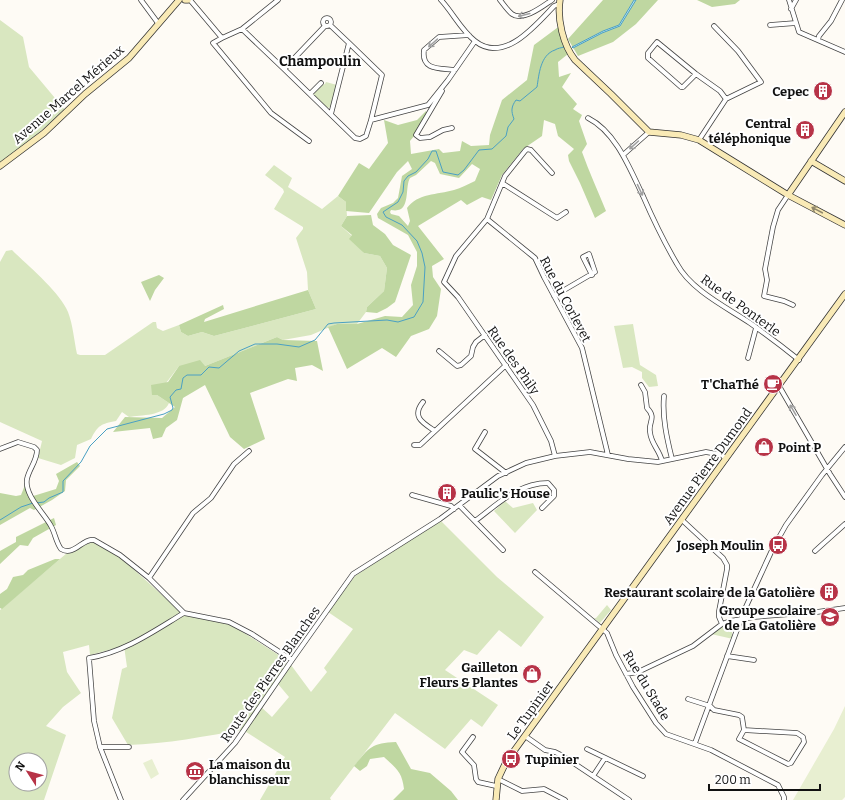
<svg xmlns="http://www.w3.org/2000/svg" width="845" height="800" viewBox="0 0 845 800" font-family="Bitter,serif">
<rect width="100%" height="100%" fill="#fefbf5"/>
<path fill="#d9e7c0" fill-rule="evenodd" d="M0 20 23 37 29 67 65 110 36 135 0 163Z
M326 82 337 85 331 107 327 108 313 94 319 86 325 84Z
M274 165 292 178 288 187 322 209 338 196 346 202 347 216 341 226 352 236 364 253 380 256 387 268 384 291 367 307 366 312 357 324H337L311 335 283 340 277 337 205 366H179L157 395 169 403C164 416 141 415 129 417L122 412 116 421C101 424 98 425 91 439L77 445 75 458 61 465 38 458 42 441 0 422V262L6 251 12 250C27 265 60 292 68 312 73 325 74 340 77 354L80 355H105L153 322H156L157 328 163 331 179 325 181 332 188 336 202 332 214 336 316 309 308 290 307 272 296 238 303 229V227L274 209 284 192 283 189 265 175Z
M633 324 640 365 656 375 658 386 649 387 642 378V372L632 367 623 368 614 326Z
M505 501 513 508 533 503 537 510 515 533 494 511Z
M440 520 497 577 544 617 521 647 499 630 477 655 464 650 445 670 498 705 482 727 471 719 445 749 395 713 330 798 331 800H260L285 757 243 730C205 736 167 744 128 745L112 718 122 669 127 667 124 646 90 655 89 645 63 652 67 672 81 693 63 707 46 726 66 735 44 800H0V610L67 553 94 541 119 556 183 614 230 624 288 661 259 705 272 717 289 697 278 684 291 665 311 692 327 672 324 668 353 629 328 612 355 576ZM16 760H40V784H16Z
M607 605 611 610 600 623 594 618H596Z
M734 623 732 633 733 639 711 634 722 627Z"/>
<path fill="#bfd7a1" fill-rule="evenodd" d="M603 0H658L636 24 613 42 578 56 568 39Z
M697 0H740L735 4 712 7Z
M561 25 562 43 568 54 558 62 559 77 571 73 562 87 577 104 573 109 582 115 579 121 587 144 582 152C589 172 598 191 606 211L595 218 580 183 569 161 568 155 574 149 558 136 555 124 544 120 542 136 523 149 502 175 491 200 482 197 467 205 461 200 418 226 444 259 432 266 433 277 441 289 437 316 429 329 411 336 396 357 382 348 347 369 328 327 337 324H357L385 316 402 317 413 305 411 285 417 266V252L408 235 378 218 377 214 381 208 393 203 398 198 402 176 412 169 408 161 397 172 369 213 346 211V202L338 196 359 163 369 169 388 143 384 120 398 125 417 120 426 111 429 118 410 141 411 154 439 149 443 153 460 151 462 141 471 146 489 145 490 135 502 100 527 80 534 45ZM431 161 435 163 440 174 459 178 472 164 480 169 475 181C468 184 461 188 454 190 437 195 418 193 407 208L410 221 408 226 399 216 391 214 390 212 391 210C393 210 395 211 398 210 410 208 405 186 410 178L416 175Z
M371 215 373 225 385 234 393 245 411 255 395 302 387 308 377 313 366 312 367 307 384 291 387 268 380 256 364 253 349 239 352 235 341 226 347 216Z
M159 275 164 278 155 290 150 301 141 282Z
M308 290 316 309 214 336 202 332 188 336 181 332 179 325 223 305 224 309 205 319 204 322Z
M277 337 283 340 317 341 323 371 312 365 295 368 297 381 288 379 250 393 265 439 244 449 230 437 205 385 183 398 177 420 166 428 162 437 153 439 150 428 113 432 125 417 162 418 175 407 157 395H152L151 385 168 382 179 366 200 360 205 366Z
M77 462 80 466 66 480 65 491 52 500 34 510 30 508 0 525V493L16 496 21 495 25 485 30 497 56 489 59 481 56 474Z
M54 518 56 525 33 538 28 546 20 545 0 564V551L16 542V537Z
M55 559H60L2 609 0 608V594L7 589 13 577 23 575 28 570Z
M396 742 411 769 430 773 451 791 458 800H393L404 789C402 772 397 769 384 757L370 759 367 766 360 771 354 766C369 748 371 743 396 742Z"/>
<path fill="#e8efd1" d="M845 706V797L842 800H793L834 729Z
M152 759 159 774 151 779 143 763Z"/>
<path fill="#bee4f2" stroke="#4aa0c3" d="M634 0H636L620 26 602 33 573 48 572 47 603 31 619 25Z"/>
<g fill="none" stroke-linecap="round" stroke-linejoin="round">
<path stroke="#4aa0c3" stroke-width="1" d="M36 503 44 502 49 498 63 492V481L81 462 90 446 107 429 164 414 172 410 173 408 170 397 176 390 181 389 183 378 187 375H201L209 367 219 368 239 351 255 344H277L299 347 315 340 328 324 334 323 387 320 398 322 414 317 423 302 425 267 422 253 417 241 402 225 386 217 383 212 398 202 403 192 404 181 408 176 416 172 428 159 432 151H436L443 172 458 175 464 170 479 150 492 149 506 136 508 127 514 119C511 111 511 107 516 100L520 101 537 87C539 75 540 55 555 50 558 48 561 48 564 47
M0 520 21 507 33 503"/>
<defs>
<path id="street" d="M141 0 158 23
M190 0 222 38 242 29 278 0
M441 0C453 13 461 30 475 41 504 64 535 26 554 6L559 4
M500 0C504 5 508 11 512 14 523 22 543 6 552 0
M789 0 799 32 845 52
M791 9 796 0
M323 22a4 4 0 1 1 8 0a4 4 0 1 1-8 0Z
M330 25 349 43 331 114
M770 25 796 23
M325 26 284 69 355 138 360 139 366 136 371 120 428 105 448 80 475 41
M242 29 284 69
M222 38 213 43 271 113 309 141
M818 40 819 36 831 21 842 0
M349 43 382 75 371 120
M455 70C440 68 421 71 424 50L439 37 469 35
M696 74 683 87H681L648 58V53L657 42 696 74 720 91 726 99
M442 91 416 135 420 138 430 137 443 130 452 128
M310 94 321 83
M588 118C616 132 630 169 643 196 653 219 664 242 677 264 691 290 726 307 750 323 767 335 783 347 799 360
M699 140 726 99 761 82 738 51 714 26
M623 155 649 132
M552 173 531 150 527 149 525 151 505 176 487 219 456 256 444 282 458 297 533 405 551 441 555 456
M502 183 557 218 566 212
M788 195 778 210 773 227 765 269 767 280 764 296 784 301 793 305
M487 219 535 258 544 277 582 348 608 455
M554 296 595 272 589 254 583 257 592 275
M439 351 457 366 461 365 471 356 473 347 476 342 485 335
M748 358 756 328
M641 385 645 392 647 408C657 418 648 422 650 432 651 444 659 449 662 461
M779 386 830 474 845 497
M664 396C662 417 667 439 672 459
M423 402C411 417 423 423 435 431
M485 432 475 449 506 473
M414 445H420L506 365
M0 449 18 442 34 447 37 450C37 461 29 469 27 479 24 495 44 513 51 526 55 533 56 542 61 549 74 557 82 538 94 540L120 555 149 578 184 613 229 622 252 634 292 660
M412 495 451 506 454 509
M459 505 503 550
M682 520 723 558 727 565V569L719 611V617L722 624
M475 521C498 504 518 483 548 483L554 490V496L542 508
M815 551 845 524
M535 572 607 633 616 655 633 687 656 723 666 734 711 750 778 785 784 797V800
M149 578 193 513 211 498 234 464 249 451
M727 656 754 660
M626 674 638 672 693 646 722 624 730 621 754 617 817 612 845 608
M688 699 710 706 714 710 739 715 742 717 744 730 739 739 788 764 791 763 804 742 803 737 797 733 744 730
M525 736 545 750 555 752 563 756 629 800
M473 737 462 752 474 765 476 779 478 782 496 786
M695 743 744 611 773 548 786 525 822 475 845 447
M100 747H129
M587 749 643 776
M593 776 605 758
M498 779 522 791 544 789 565 800
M121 800 100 747 94 721 89 658C125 652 154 631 184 613
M183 800 235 743 292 660 353 574 440 519 498 476 526 463 555 456 590 452 628 459 658 462 706 452 722 455 726 459"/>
<path id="secondary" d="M185 0H188
M560 0C557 19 563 45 575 60L611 94 649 132 681 135 699 140 788 195 845 225
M811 161 845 181
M0 166 44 133 85 94 129 58 179 0
M788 195 845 112
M496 800 498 779 506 762 845 294"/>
</defs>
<use href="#street" stroke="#444" stroke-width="5.5"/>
<use href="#secondary" stroke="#333" stroke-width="7"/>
<use href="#street" stroke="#fff" stroke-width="4"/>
<use href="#secondary" stroke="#f9eab6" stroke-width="5.5"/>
</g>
<defs><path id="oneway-shaft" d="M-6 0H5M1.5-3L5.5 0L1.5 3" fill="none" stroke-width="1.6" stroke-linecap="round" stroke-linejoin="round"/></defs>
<g stroke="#a0a0a0">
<use href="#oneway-shaft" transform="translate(524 15) rotate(166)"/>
<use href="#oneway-shaft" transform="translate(433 43) rotate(138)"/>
<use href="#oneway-shaft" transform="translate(634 145) rotate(138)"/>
<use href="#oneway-shaft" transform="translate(640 190) rotate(65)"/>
<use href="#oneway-shaft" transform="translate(793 410) rotate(-120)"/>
</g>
<use stroke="#91886c" href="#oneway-shaft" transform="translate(817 210) rotate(-152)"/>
<defs>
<symbol id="building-disc" viewBox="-11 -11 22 22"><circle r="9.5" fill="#b73347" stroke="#fff"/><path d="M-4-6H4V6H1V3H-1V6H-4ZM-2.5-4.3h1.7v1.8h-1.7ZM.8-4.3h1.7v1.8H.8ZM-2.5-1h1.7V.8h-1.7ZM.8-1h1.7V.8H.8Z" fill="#fff"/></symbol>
<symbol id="cafe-disc" viewBox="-11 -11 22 22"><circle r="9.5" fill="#b73347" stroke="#fff"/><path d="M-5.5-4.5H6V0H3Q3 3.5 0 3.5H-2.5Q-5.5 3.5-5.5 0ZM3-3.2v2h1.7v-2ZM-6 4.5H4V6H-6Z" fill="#fff"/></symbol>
<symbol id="shop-disc" viewBox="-11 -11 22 22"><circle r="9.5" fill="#b73347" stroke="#fff"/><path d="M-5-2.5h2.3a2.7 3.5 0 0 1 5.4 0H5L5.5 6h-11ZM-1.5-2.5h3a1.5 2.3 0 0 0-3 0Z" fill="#fff"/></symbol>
<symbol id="bus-disc" viewBox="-11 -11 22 22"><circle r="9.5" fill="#b73347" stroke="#fff"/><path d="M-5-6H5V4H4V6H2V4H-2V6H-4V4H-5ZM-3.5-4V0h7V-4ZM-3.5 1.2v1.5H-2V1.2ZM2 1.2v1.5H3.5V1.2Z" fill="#fff"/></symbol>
<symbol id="school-disc" viewBox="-11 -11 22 22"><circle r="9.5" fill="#b73347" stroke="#fff"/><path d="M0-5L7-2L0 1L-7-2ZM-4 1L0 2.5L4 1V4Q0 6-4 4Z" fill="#fff"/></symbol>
<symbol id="museum-disc" viewBox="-11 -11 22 22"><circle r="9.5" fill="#b73347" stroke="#fff"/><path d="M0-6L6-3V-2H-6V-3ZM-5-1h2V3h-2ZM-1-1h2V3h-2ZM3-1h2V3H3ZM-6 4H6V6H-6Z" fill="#fff"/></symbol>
</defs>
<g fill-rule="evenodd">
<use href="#building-disc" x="812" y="80" width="22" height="22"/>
<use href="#building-disc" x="794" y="119" width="22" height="22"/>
<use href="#cafe-disc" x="762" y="373" width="22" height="22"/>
<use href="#shop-disc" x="753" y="436" width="22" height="22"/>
<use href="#building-disc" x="436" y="482" width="22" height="22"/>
<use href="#bus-disc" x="767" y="534" width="22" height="22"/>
<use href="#building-disc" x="818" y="581" width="22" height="22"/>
<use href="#school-disc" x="819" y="606" width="22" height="22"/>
<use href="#shop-disc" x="521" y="663" width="22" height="22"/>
<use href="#bus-disc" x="500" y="748" width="22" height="22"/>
<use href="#museum-disc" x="184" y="760" width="22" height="22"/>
</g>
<g text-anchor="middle" stroke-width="4" stroke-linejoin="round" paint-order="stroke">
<g font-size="13" font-weight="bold" fill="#111" stroke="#fff" text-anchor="end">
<text x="809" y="96">Cepec</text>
<text x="791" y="128">Central<tspan x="791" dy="15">téléphonique</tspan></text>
<text x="759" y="389">T'ChaThé</text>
<text x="778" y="452" text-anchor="start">Point P</text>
<text x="461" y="498" text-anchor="start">Paulic's House</text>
<text x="764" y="550">Joseph Moulin</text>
<text x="815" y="597">Restaurant scolaire de la Gatolière</text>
<text x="816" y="615">Groupe scolaire<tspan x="816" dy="15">de La Gatolière</tspan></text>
<text x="518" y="672">Gailleton<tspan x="518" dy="15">Fleurs &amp; Plantes</tspan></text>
<text x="525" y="764" text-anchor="start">Tupinier</text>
<text x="209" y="769" text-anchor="start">La maison du<tspan x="209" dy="15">blanchisseur</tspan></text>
</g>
<g font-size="13" fill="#111" stroke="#fff">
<text transform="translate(68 94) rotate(-41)" y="5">Avenue Marcel Mérieux</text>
<text transform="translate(566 299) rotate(62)" y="5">Rue du Corlevet</text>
<text transform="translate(741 305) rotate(36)" y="5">Rue de Ponterle</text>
<text transform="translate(514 360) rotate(55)" y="5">Rue des Phily</text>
<text transform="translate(707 466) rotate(-54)" y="5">Avenue Pierre Dumond</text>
<text transform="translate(270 674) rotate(-55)" y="5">Route des Pierres Blanches</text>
<text transform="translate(647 685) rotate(59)" y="5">Rue du Stade</text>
<text transform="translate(530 710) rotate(-54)" y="5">Le Tupinier</text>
</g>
<g font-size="14" font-weight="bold" fill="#111" stroke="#fff">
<text x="320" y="66">Champoulin</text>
</g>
</g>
<g transform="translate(28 772) rotate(306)"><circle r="19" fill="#ffffff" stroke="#a0a0a0"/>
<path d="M0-3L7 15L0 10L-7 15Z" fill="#b73347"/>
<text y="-6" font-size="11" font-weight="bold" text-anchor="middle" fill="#111111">N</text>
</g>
<path d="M709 784v6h111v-6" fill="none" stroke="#111111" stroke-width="2"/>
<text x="715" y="784" font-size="12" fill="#111111" stroke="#ffffff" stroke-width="3" paint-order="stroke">200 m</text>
</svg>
